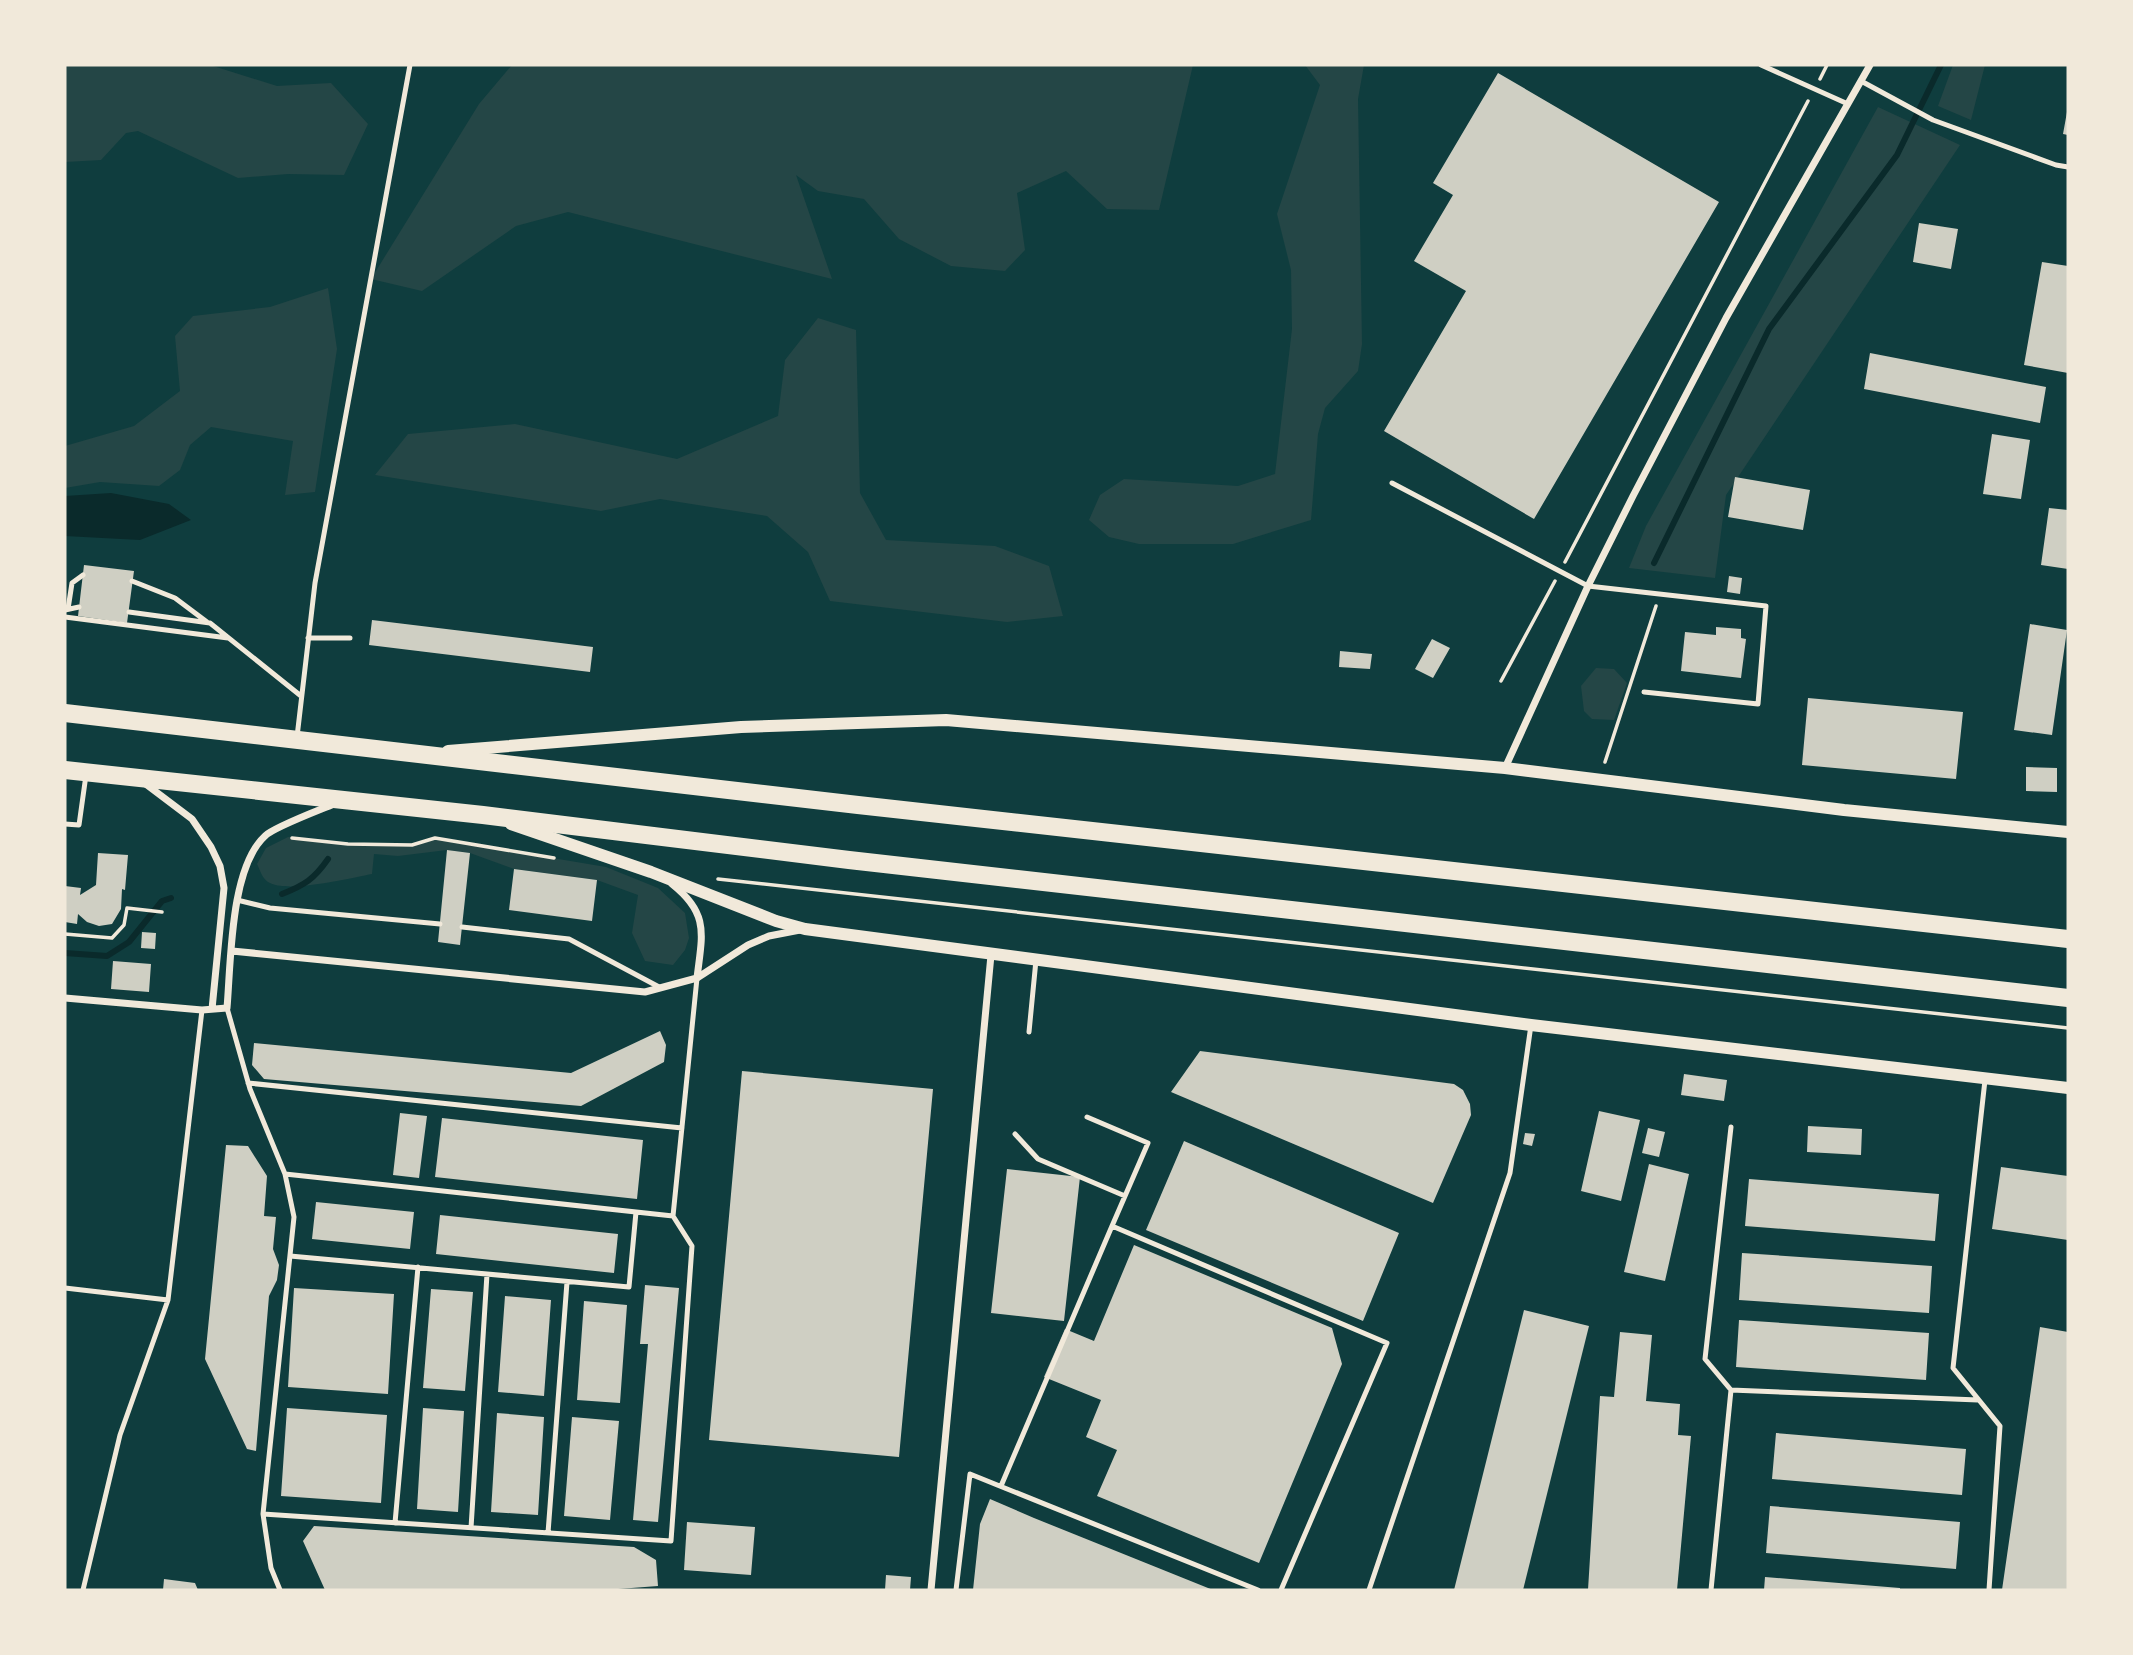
<svg xmlns="http://www.w3.org/2000/svg" width="2133" height="1655" viewBox="0 0 2133 1655" font-family="'Fira Sans',sans-serif">
<rect width="100%" height="100%" fill="#0f3d3e"/>
<path fill="#244646" d="M65 65H210L277 86 331 83 368 124 344 175 288 174 238 178 138 131 126 133 101 160 65 162Z
M512 65H1193L1159 210 1107 209 1066 171 1017 193 1025 250 1005 271 951 266 899 239 864 199 818 191 796 175 832 279 568 212 516 226 422 291 371 279 479 104Z
M1305 65H1364L1358 99 1362 344 1358 371 1325 408 1318 434 1311 520 1233 544H1139L1109 537 1089 520 1100 495 1124 479 1238 486 1275 474 1292 329 1291 270 1277 214 1320 85Z
M1953 65H1985L1971 120 1938 106Z
M1878 107 1960 145 1726 495 1715 578 1629 568 1646 526Z
M328 288 337 349 315 492 285 495 293 441 211 427 190 445 180 470 159 486 100 482 65 488V446L134 426 180 391 175 336 193 316 270 307Z
M818 318 856 330 860 493 886 540 995 546 1049 566 1063 616 1007 622 830 601 808 552 767 516 660 499 601 511 375 475 408 434 515 424 677 459 778 416 785 360Z
M1596 668 1614 669 1627 683 1614 720 1592 719 1584 711 1581 686Z
M288 837C336 842 388 852 435 838L606 867 658 888 685 913 689 938 685 950 673 965 645 961 632 933 638 895 597 880 514 869 470 853 447 850 398 856 374 854 372 874C350 878 287 894 268 882 262 878 260 870 257 864L266 848Z"/>
<path fill="#0a2a2b" d="M111 493 169 504 191 520 140 540 65 536V496Z"/>
<g fill="none" stroke-linecap="round" stroke-linejoin="round">
<path stroke="#0a2a2b" stroke-width="6" d="M1654 563 1769 329 1897 155 1941 65
M282 894C305 885 314 879 328 859
M65 953 107 956 129 942 162 901 171 898"/>
</g>
<path fill="#cfcfc3" d="M1498 73 1719 202 1534 519 1384 431 1466 291 1414 261 1453 195 1433 183Z
M2067 112H2068V135L2063 134Z
M1919 223 1958 229 1951 269 1913 262Z
M2042 262 2068 266V373L2024 365Z
M1870 353 2046 387 2040 423 1864 389Z
M1992 434 2030 440 2021 499 1983 494Z
M1735 477 1810 490 1803 530 1728 517Z
M2049 508 2068 510V569L2041 565Z
M84 565 134 571 127 623 78 616Z
M1729 576 1742 578 1740 594 1727 592Z
M372 620 593 647 590 672 369 645Z
M2030 624 2067 630 2052 735 2014 730Z
M1716 627 1741 629V638L1746 639 1741 678 1681 671 1685 632 1716 635Z
M1432 639 1450 648 1433 678 1415 669Z
M1340 651 1372 654 1370 669 1339 667Z
M1808 698 1963 712 1956 779 1802 765Z
M2026 767 2057 768V792L2026 791Z
M447 850 470 853 460 945 438 942Z
M98 853 128 855 125 890 122 889 121 909 112 924 99 926 87 922 78 914 77 924 65 922V886L81 888 80 895 96 885Z
M514 869 597 880 592 921 509 910Z
M142 932 156 933 155 949 141 948Z
M113 961 151 964 149 992 111 989Z
M660 1031 666 1045 664 1062 581 1106 264 1079 252 1065 254 1043 571 1073Z
M1200 1051 1454 1084 1463 1090 1470 1104 1471 1115 1433 1203 1171 1092Z
M742 1071 933 1089 899 1457 709 1440Z
M1684 1074 1727 1080 1724 1101 1681 1095Z
M1599 1111 1640 1120 1621 1201 1581 1191Z
M400 1113 427 1116 419 1178 393 1175Z
M442 1118 643 1140 637 1199 435 1177Z
M1808 1126 1862 1129 1861 1155 1807 1152Z
M1648 1128 1665 1132 1659 1157 1642 1153Z
M1525 1133 1535 1134 1532 1146 1523 1144Z
M1184 1141 1399 1233 1363 1321 1146 1230Z
M226 1145 248 1146 267 1176 264 1216 276 1217 273 1249 279 1265 277 1280 269 1296 256 1451 247 1449 205 1359Z
M1649 1164 1689 1174 1665 1281 1624 1272Z
M2001 1167 2068 1176V1240L1992 1229Z
M1007 1169 1080 1177 1064 1321 991 1313Z
M1749 1179 1939 1194 1935 1241 1745 1226Z
M316 1202 414 1212 410 1249 312 1239Z
M440 1215 618 1234 614 1273 436 1254Z
M1134 1245 1332 1328 1342 1364 1259 1563 1097 1496 1117 1450 1086 1437 1101 1400 1044 1377 1065 1329 1094 1341Z
M1742 1253 1932 1266 1929 1313 1739 1300Z
M645 1285 679 1288 658 1522 633 1520 648 1344H640Z
M294 1288 394 1294 388 1394 288 1387Z
M431 1289 473 1292 465 1391 423 1388Z
M505 1296 551 1300 544 1396 498 1392Z
M584 1301 627 1305 620 1403 577 1400Z
M1524 1310 1589 1326 1523 1590H1454Z
M1739 1320 1929 1333 1926 1380 1736 1367Z
M2040 1327 2068 1332V1590H2002Z
M1620 1332 1652 1335 1646 1401 1680 1404 1678 1435 1691 1436 1677 1590H1588L1600 1396 1614 1397Z
M287 1408 387 1415 381 1503 281 1496Z
M423 1408 464 1411 458 1512 417 1509Z
M497 1413 544 1417 538 1515 491 1512Z
M572 1417 619 1421 610 1520 564 1516Z
M1776 1433 1966 1449 1962 1495 1772 1479Z
M990 1499 1034 1518 1213 1590H973L980 1524Z
M1770 1506 1960 1522 1956 1569 1766 1553Z
M687 1522 755 1527 751 1575 684 1570Z
M314 1526 634 1547 656 1560 658 1586 605 1590H325L303 1541Z
M886 1575 911 1577 910 1590H885Z
M1765 1577 1900 1588V1590H1764Z
M164 1579 195 1583 198 1590H163Z"/>
<g fill="none" stroke-linecap="round" stroke-linejoin="round">
<path stroke="#f1e9da" stroke-width="3.5" d="M1820 79 1827 65
M1565 562 1808 101
M1501 681 1555 581
M1605 762 1656 606
M292 838 348 844 412 845 435 838 554 858
M718 879 2068 1028
M65 934 112 938 124 925 127 908 162 912"/>
<path stroke="#f1e9da" stroke-width="5" d="M1761 65 1848 104
M1861 81 1933 120 2056 165 2068 167
M1392 483 1588 586 1766 606 1758 704 1644 692
M132 581 175 598 207 622
M68 609 72 583 83 575
M65 610 79 607
M129 612 210 623 301 696
M65 617 228 638
M308 638H350
M297 737 315 583 410 65
M65 824 79 825 86 775
M237 900 270 908 440 924
M462 927 569 939 661 988
M227 1008 250 1089 285 1174 673 1216
M1029 1032 1036 960
M1985 1080 1953 1368 2000 1426 1989 1590
M248 1083 682 1128
M1087 1117 1148 1143 1112 1226
M1015 1134 1038 1159 1125 1196
M290 1256 629 1287 636 1212
M65 1288 168 1300
M1731 1390 1978 1400
M1001 1486 1112 1226 1387 1343 1281 1590
M263 1514 671 1541 692 1246 673 1216 697 978
M395 1523 418 1267
M471 1528 487 1274
M548 1533 567 1282
M83 1590 120 1435 168 1300 202 1010
M280 1590 271 1568 263 1514 294 1217 285 1174
M956 1590 970 1474 1258 1590
M1369 1590 1510 1173 1531 1025
M1711 1590 1731 1390 1705 1359 1731 1127"/>
<path stroke="#f1e9da" stroke-width="7" d="M1505 768 1588 586 1633 496 1726 318 1870 65
M143 782 192 819 211 847 220 866 224 888 212 1009
M672 884C710 914 702 935 697 978
M232 951 645 992 697 978 748 945 769 936 800 930
M65 998 202 1010 227 1008C231 962 230 868 265 836 274 827 320 810 334 804
M931 1590 991 955"/>
<path stroke="#f1e9da" stroke-width="12" d="M448 751 741 727 946 720 1505 768 1844 810 2068 832
M511 824 651 872 776 921 805 929 1531 1025 2068 1088"/>
<path stroke="#f1e9da" stroke-width="18" d="M65 713 858 805 2068 939
M65 770 483 815 849 860 2068 998"/>
</g>
<rect width="2133" height="1655" fill="none" stroke="#f1e9da" stroke-width="133"/>
</svg>
